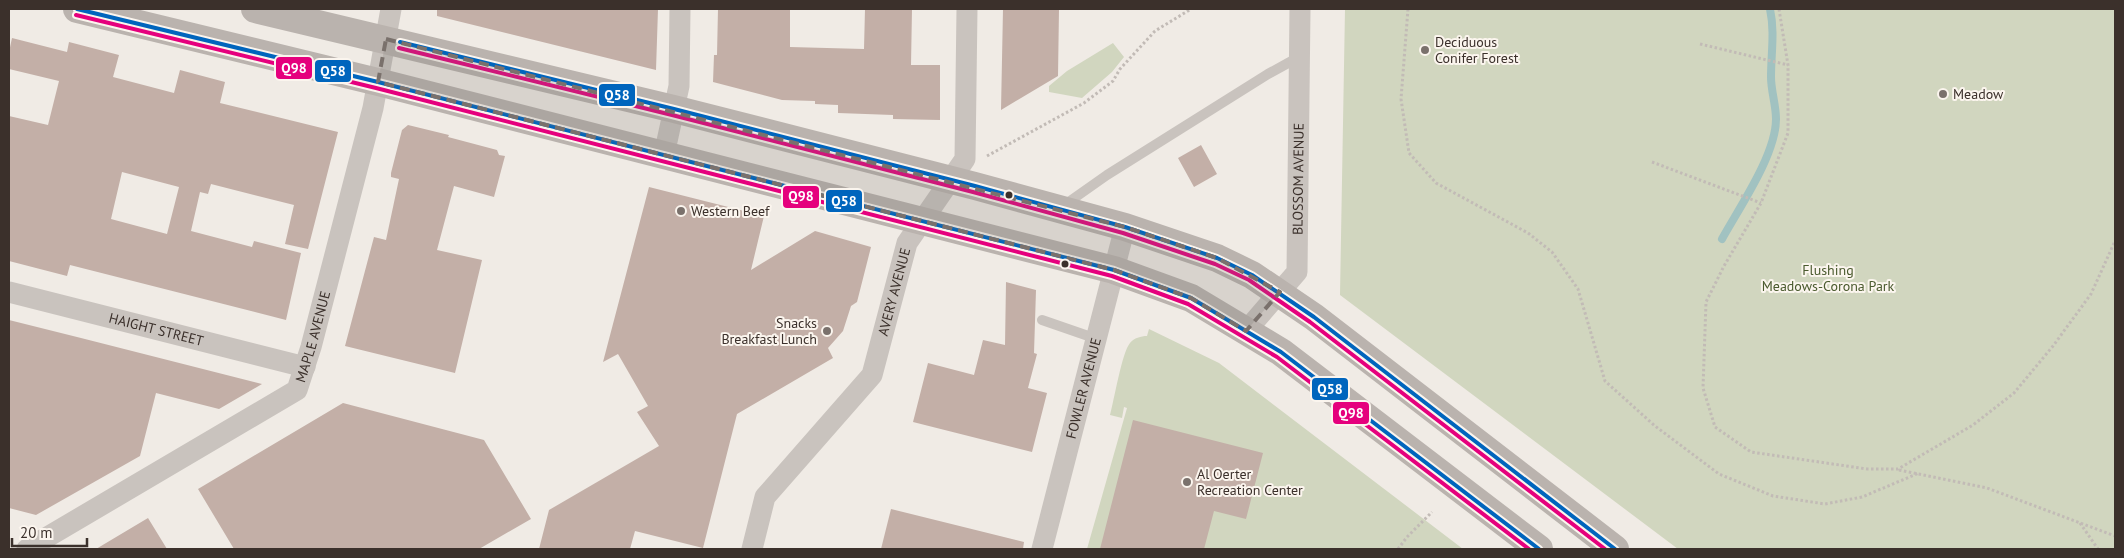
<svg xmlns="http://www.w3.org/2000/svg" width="2124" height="558" viewBox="0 0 2124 558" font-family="'PT Sans',sans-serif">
<rect width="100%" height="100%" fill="#f0ebe5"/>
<path fill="#d1d6bf" d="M1345 9H2115V549H1678L1340 295Z
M1113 43 1124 57 1112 72 1082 98 1049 92V86L1067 71Z
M1149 329 1219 363 1463 549H1087L1127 408 1124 407 1122 418 1110 415C1114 401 1122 352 1130 343 1134 338 1141 336 1147 336Z"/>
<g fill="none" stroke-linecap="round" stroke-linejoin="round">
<path stroke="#a1c2c1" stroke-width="8" d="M1722 239C1739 208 1776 155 1776 119 1776 105 1771 91 1771 77 1771 54 1775 32 1770 9"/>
</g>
<path fill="#c3afa7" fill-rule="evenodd" d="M437 9H658L656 70 437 16Z
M718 9H790V47L864 49 865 9H912L911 65H940V120L893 119V115L838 113V105L815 104V101L782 100 713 82 714 55H717Z
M1003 9H1059L1058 76 1001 110Z
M12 38 67 52 69 42 119 55 113 77 174 93 180 70 225 82 220 103 338 132 308 249 285 244 294 205 211 184 208 194 200 192 191 231 252 247 254 241 301 253 286 320 70 265 67 276 9 261V116L48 125 59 81 9 69V52ZM122 172 179 187 167 234 111 219Z
M408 125 449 135 448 137 497 150 499 155 505 156 494 197 454 186 437 250 482 260 455 373 345 346 374 237 386 240 399 179 391 177V173L402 130Z
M1201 145 1217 174 1194 187 1178 158Z
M649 187 764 216 751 270 815 231 871 247 857 302 851 306 843 331 828 348 833 358 737 414 703 548 635 531 630 549H539L549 510 659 446 637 412 648 406 618 354 603 362Z
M1006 282 1036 290 1034 353 1037 354 1028 388 1047 393 1032 452 913 422 928 363 974 375 983 340 1005 345Z
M9 320 81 338 262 384 219 409 156 393 140 456 36 515 9 508Z
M343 403 484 440 531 519 479 549H234L198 489Z
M1133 420 1263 453 1246 519 1214 511 1204 549H1100Z
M891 509 1024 542 1023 549H881Z
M148 518 167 549H96Z"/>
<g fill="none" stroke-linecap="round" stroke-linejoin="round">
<path stroke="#c2bbb6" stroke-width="3" stroke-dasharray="2.5 2.5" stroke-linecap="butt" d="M1408 9 1401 99 1409 153 1436 183 1528 233 1552 252 1578 289 1605 381 1655 426 1719 474 1773 496 1825 504 1862 497 1919 473
M1779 9 1788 65V133L1761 203 1724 266 1706 302 1703 388 1715 427 1751 452 1867 469H1898L1973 425 2014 393 2053 346 2091 294 2115 241
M1700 44 1788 65
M987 156 1084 103 1113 81 1120 69 1155 31 1191 9
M1652 162 1761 203
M1899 470 1987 488 2115 536
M2080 523 2098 549
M1398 549 1407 537 1432 512"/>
<path stroke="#c9c3be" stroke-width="10" d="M1063 206 1107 175 1268 74 1299 57
M1042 320 1097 339"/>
<g stroke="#c9c3be" stroke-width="21">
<path d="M664 155 679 86 680 9"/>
<path id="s1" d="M9 292 305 367"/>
<path id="s2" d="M1246 331 1297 272 1300 9"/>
<path id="s3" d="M27 549 297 390 311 347 373 108 391 9"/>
<path id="s4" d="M752 549 765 497 872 375 907 243 965 159 967 9"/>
<path id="s5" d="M1042 549 1125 227"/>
</g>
<path stroke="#bab3ae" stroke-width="28" d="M77 9 378 82 1114 270 1191 298 1281 352 1539 549
M255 9 674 109 975 186 1125 227 1217 258 1252 275 1314 317 1615 549"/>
<defs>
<path id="bus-1" d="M77 9 378 82 1114 270 1191 298 1281 352 1539 549
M400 42 674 109 975 186 1125 227 1217 258 1252 275 1314 317 1615 549"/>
<path id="bus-2" d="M76 15 376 88 1112 276 1188 304 1277 357 1529 549
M399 48 672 115 973 192 1123 233 1215 264 1249 280 1310 322 1605 549"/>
</defs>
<use href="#bus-1" stroke="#fbf5ee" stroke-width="8"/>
<use href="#bus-2" stroke="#fbf5ee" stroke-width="8"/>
<use href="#bus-1" stroke="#0065bd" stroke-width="4"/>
<use href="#bus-2" stroke="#e5007d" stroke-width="4"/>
</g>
<path fill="#7a716c" fill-opacity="0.2" stroke="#7a716c" stroke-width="4" stroke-dasharray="10 6" stroke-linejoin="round" d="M386 39 1125 227 1217 258 1280 292 1246 331 1191 298 1114 270 378 82Z"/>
<g fill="#7a716c" stroke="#fbf5ee" stroke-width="2">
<circle cx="1425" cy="50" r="5"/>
<circle cx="1943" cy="94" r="5"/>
<circle cx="681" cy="211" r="5"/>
<circle cx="827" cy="331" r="5"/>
<circle cx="1187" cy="482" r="5"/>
</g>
<g fill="#3b302b" stroke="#fbf5ee" stroke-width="2">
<circle cx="1009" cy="195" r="4.5"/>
<circle cx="1065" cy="264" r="4.5"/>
</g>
<g text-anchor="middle" stroke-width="4" stroke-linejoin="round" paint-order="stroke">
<g font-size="14" fill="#3b302b" stroke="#fbf5ee" text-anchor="start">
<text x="1435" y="47">Deciduous<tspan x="1435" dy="16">Conifer Forest</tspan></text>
<text x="1953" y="99">Meadow</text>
<text x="691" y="216">Western Beef</text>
<text x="817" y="328" text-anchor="end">Snacks<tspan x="817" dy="16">Breakfast Lunch</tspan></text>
<text x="1197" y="479">Al Oerter<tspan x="1197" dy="16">Recreation Center</tspan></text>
</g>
<g font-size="14" fill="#3b302b" stroke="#fbf5ee">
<text dy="5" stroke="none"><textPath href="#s2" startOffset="171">BLOSSOM AVENUE</textPath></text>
<text dy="5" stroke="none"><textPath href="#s4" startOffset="302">AVERY AVENUE</textPath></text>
<text dy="5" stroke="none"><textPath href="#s1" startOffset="152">HAIGHT STREET</textPath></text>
<text dy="5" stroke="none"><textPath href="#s3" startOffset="369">MAPLE AVENUE</textPath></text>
<text dy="5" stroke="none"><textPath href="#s5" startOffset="166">FOWLER AVENUE</textPath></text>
</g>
<g font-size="14" fill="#4a5a2e" stroke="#fbf5ee">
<text x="1828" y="275">Flushing<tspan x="1828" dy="16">Meadows-Corona Park</tspan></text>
</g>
</g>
<g stroke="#fbf5ee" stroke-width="2">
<rect x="275" y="56" width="38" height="24" rx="5" fill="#e5007d"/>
<rect x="314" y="59" width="38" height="24" rx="5" fill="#0065bd"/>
<rect x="598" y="83" width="38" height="24" rx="5" fill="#0065bd"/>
<rect x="782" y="185" width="38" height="24" rx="5" fill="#e5007d"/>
<rect x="825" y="189" width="38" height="24" rx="5" fill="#0065bd"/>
<rect x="1311" y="377" width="38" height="24" rx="5" fill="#0065bd"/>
<rect x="1332" y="401" width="38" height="24" rx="5" fill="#e5007d"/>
</g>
<g font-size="14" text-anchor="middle" font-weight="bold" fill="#fff">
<text x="294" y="73">Q98</text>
<text x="333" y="76">Q58</text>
<text x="617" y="100">Q58</text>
<text x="801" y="201">Q98</text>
<text x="844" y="206">Q58</text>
<text x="1330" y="394">Q58</text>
<text x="1351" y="418">Q98</text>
</g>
<rect width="2124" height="558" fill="none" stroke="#3b302b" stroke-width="20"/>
<path d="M12 538v8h75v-8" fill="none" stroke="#3b302b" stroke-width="2.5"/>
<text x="20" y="538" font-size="15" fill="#3b302b" stroke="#fbf5ee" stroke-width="4" paint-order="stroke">20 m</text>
</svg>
